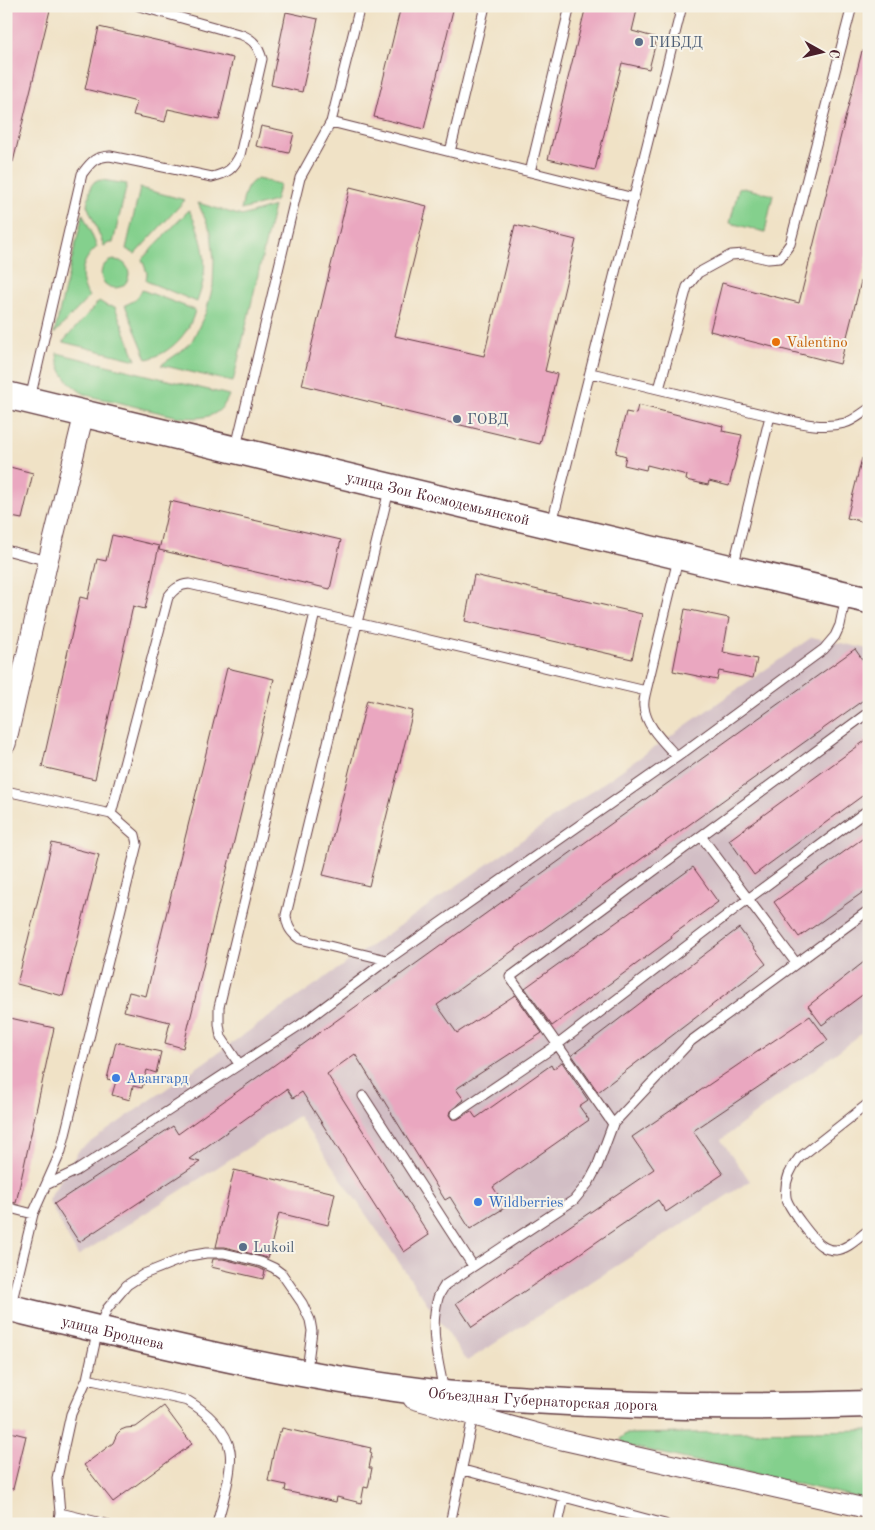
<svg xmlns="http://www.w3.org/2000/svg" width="875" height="1530" viewBox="0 0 875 1530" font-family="'Old Standard TT',serif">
<rect width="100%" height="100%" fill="#f7f3e8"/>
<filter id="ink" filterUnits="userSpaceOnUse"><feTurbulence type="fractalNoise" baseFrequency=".02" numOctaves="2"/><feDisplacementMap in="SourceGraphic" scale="10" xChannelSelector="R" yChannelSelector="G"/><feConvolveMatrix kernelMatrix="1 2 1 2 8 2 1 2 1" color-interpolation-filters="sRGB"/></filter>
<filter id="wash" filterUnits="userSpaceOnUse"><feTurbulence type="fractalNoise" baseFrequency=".0096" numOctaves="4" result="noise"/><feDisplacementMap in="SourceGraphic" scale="20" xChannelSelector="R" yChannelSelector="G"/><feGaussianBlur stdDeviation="1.12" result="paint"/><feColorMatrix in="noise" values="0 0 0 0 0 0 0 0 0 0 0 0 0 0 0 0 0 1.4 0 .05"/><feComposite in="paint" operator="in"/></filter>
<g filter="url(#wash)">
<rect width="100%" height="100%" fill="#f0e2c6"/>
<path fill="#d2bec5" d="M812 637 869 649V1028L721 1140 750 1181 467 1361 298 1116 78 1256 48 1200 79 1150Z"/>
<path fill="#84d08d" stroke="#67785c" d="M257 179 280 184 275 201 241 210C244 198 244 185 257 179Z
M102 180 127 184 113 243H109L104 246 87 205 91 186 95 181Z
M739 187 773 195 765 232 730 223Z
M140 188 185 200 135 254 126 249Z
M198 203 242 216 274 206 233 382 161 365 180 352 192 341 206 312 213 286 214 260 211 232Z
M189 210C199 229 207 252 204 275 203 284 200 293 197 302L146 281 147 273 142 259Z
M83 214 97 247C80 262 78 277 89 297L54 334Z
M101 274a14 14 0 1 1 28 0a14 14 0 1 1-28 0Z
M142 290 195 310C190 333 170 354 147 359L125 305C133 302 138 298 142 290Z
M99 301 107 306 115 307 136 360 63 342Z
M57 353 229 395C220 419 202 419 179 417 157 412 136 407 114 401 102 399 86 397 77 389 65 380 57 367 57 353Z
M869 1430V1500L624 1445 620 1439 625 1434Z"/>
<g id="blocks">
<path fill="#eaa7c0" d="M6 6H51L13 162H6Z
M401 6H454L424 129 374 117Z
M586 6H638L632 31 657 38 649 69 622 63 595 170 548 159Z
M286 12 318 19 302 92 271 85Z
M99 27 233 58 219 120 168 109 165 122 133 115 137 102 85 89Z
M862 51 869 52V250L840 364 710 331 722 283 799 303Z
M261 126 294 133 289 153 256 146Z
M350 187 427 206 395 336 484 356 515 225 576 240 545 371 557 374 540 444 381 406 382 405 302 385Z
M638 405 723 426 722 431 742 435 729 486 709 481 708 485 686 480 687 475 647 465 646 470 624 465 626 456 616 453 626 412 636 414Z
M862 458 869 459V523L847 518Z
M6 466 33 473 22 519 6 516Z
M170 501 341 540 330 589 159 550Z
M112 535 159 546 145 609 133 606 95 779 42 767 80 597 88 599 97 559 106 561Z
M474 575 642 614 632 659 465 621Z
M685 609 729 618 723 652 757 659 753 678 719 671 717 680 673 671Z
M855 649 869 669V696L437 1005 457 1033 515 995 542 1033 456 1089 464 1100 450 1111 449 1115 452 1119H458L471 1111 476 1118 551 1065 553 1069 562 1062 588 1100 579 1106 589 1120 493 1187 506 1207 470 1229 450 1197 445 1200 355 1054 327 1074 429 1235 404 1252 302 1092 293 1098 287 1089 189 1159 200 1162 79 1242 54 1204 173 1126 178 1134Z
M227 668 274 679 183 1048 165 1043 170 1022 124 1011 129 992 146 996Z
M367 700 413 711 369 886 323 875Z
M869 738V791L754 875 729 840Z
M869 834V888L799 937 774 902Z
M52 843 99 855 63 996 17 984Z
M693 867 718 902 671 936 672 938 552 1026 525 988Z
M739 928 766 964 598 1092 572 1055Z
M869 958V990L822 1025 808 1006Z
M810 1016 828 1040 693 1131 723 1174 666 1212 658 1200 472 1327 456 1303 654 1169 632 1137Z
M6 1017 54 1028 16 1203 6 1201Z
M116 1042 161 1052 156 1073 147 1070 142 1088 133 1086 130 1100 112 1095 116 1081 107 1079Z
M234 1170 335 1193 328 1225 279 1213 268 1258 225 1247H216Z
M213 1259H223L259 1268 265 1271 263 1279 211 1267Z
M164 1406 192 1444 113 1502 84 1465 113 1443 117 1434 121 1430 126 1428 136 1427Z
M282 1428 371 1448 370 1452 372 1453 369 1468H372L368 1488 364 1487 361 1503 337 1497 336 1502 285 1491 286 1485 268 1481 274 1450 279 1432H281Z
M6 1431 26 1436 13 1489 6 1488Z"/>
</g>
</g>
<g filter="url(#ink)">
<use href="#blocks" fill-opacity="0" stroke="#633c42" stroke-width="1"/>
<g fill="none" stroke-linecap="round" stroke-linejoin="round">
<defs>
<path id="lane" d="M331 122 634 198
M450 152 485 6
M530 172 570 6
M591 373 770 416
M659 389 687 287 698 273 731 255 745 254 768 259 780 258 790 244 852 6
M30 399 82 174C91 162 94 157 110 156L212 177C228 173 233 169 240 155L262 59C258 46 254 40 242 35L139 6
M236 447 300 178 331 122 360 6
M552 523 682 6
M6 550 48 561
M733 568 770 416C794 421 820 430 845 423 853 421 862 413 869 409
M646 691C645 696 643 701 644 707 646 727 665 743 677 757
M6 791 111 814 168 597C174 589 179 585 189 584L357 623 389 490
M701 836 796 963
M387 960 300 939C290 932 287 926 286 915L357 623 646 691 678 559
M239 1064 221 1037 219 1024V1007L315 613
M363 1096 473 1266
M869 1103 799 1158C790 1169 784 1182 786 1197 787 1206 814 1241 822 1246 826 1249 831 1250 836 1250 848 1249 859 1237 869 1230
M455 1114 557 1045 748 899 869 809
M613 1124 510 977 869 712
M46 1185 76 1171 300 1025 387 960 677 757 824 649 835 636 840 625 846 596
M6 1207 33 1214
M11 1305 33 1214 61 1151 137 844 135 835 111 814
M87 1379 188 1401C205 1411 227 1430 230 1451 233 1470 222 1504 217 1524
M444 1391C438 1361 429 1329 438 1298 439 1294 443 1289 445 1285L574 1200 589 1182 597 1167 613 1124 691 1041 869 910
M463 1470 665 1524
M58 1524 60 1513
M106 1524 60 1513 57 1478 71 1414 87 1379 98 1329 107 1309 116 1298 127 1285 144 1274 189 1256 206 1253H224L261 1262 274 1268 282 1274 302 1303 310 1320 312 1331 307 1370
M450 1524 473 1416
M558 1524 564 1497"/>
<path id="street" d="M6 744 48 561 84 414
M413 1399 562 1440 869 1509"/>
<g id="secondary">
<path id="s1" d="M6 395 733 569 869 600"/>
<path id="s2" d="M6 1307C151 1342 296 1378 444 1394 473 1397 503 1398 532 1400 644 1407 756 1408 869 1404"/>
</g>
</defs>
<use href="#lane" stroke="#633c42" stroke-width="11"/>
<use href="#street" stroke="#633c42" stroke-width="21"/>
<use href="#secondary" stroke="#633c42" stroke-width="29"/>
<use href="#lane" stroke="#fff" stroke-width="9"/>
<use href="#street" stroke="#fff" stroke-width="19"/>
<use href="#secondary" stroke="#fff" stroke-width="26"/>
</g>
</g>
<g fill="#5c6f8a" stroke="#f7f3e8" stroke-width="2">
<circle cx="639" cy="42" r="5"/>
<circle cx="457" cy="419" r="5"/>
<circle cx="243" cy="1247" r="5"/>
</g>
<circle fill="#e8710a" stroke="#f7f3e8" stroke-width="2" cx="776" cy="342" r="5"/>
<g fill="#3f7fe0" stroke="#f7f3e8" stroke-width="2">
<circle cx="116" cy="1078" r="5"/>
<circle cx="478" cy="1202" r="5"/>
</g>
<g text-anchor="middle" stroke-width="4" stroke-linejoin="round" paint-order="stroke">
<g font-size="15" fill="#4e5e75" stroke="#f7f3e8" text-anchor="start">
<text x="649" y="47">ГИБДД</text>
<text x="467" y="424">ГОВД</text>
<text x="253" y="1252">Lukoil</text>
</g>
<g font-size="15" fill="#c56008" stroke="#f7f3e8" text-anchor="start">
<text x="786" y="347">Valentino</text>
</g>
<g font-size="15" fill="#4a1f2b" stroke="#f7f3e8">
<text dy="5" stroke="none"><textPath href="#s1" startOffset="444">улица Зои Космодемьянской</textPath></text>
<text dy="5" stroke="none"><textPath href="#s2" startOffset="110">улица Броднева</textPath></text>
<text dy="5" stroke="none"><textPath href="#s2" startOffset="546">Объездная Губернаторская дорога</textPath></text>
</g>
<g font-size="15" fill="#366cbe" stroke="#f7f3e8" text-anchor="start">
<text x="126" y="1083">Авангард</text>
<text x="488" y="1207">Wildberries</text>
</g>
</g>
<rect width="875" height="1530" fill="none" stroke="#f7f3e8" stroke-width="25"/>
<g transform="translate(822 52) rotate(98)" stroke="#f7f3e8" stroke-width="4" paint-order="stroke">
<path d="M0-4L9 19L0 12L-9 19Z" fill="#4a1f2b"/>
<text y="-8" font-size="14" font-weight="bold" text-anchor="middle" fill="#4a1f2b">С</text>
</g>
</svg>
